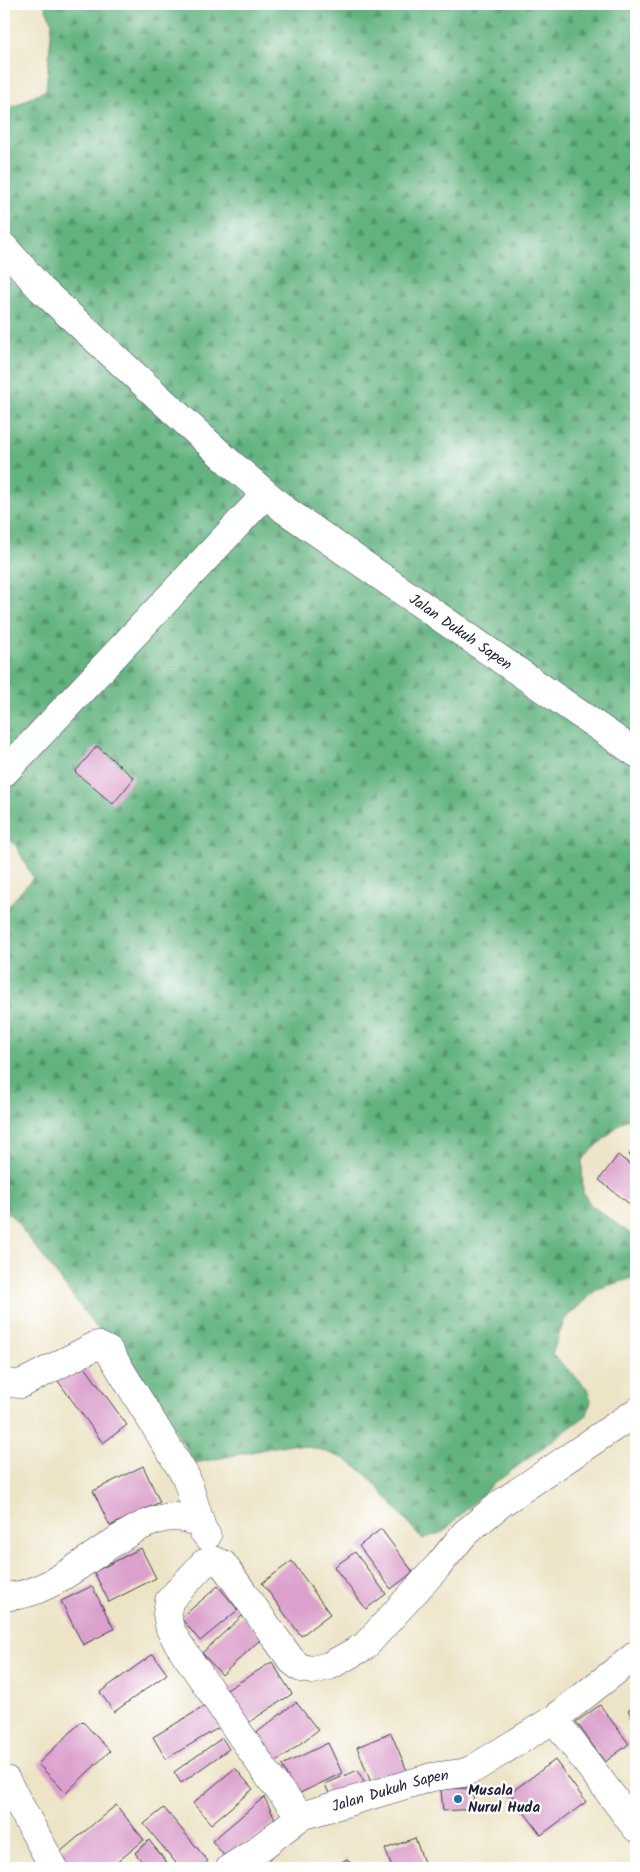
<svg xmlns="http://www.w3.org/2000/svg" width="640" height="1872" viewBox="0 0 640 1872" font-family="Kalam,sans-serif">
<defs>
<pattern id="forest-firs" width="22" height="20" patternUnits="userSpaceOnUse" patternTransform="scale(1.25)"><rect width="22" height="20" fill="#62b37f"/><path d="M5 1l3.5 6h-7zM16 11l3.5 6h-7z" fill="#509169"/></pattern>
</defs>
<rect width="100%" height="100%" fill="#fff"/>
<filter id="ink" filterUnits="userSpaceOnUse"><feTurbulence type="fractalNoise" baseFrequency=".02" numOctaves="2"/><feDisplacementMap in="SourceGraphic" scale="10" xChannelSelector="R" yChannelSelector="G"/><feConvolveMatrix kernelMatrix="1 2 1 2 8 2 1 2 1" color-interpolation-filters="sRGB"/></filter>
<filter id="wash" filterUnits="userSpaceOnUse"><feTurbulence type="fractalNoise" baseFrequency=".0096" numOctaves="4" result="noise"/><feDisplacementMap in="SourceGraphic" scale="20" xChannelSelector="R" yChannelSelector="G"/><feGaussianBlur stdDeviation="1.12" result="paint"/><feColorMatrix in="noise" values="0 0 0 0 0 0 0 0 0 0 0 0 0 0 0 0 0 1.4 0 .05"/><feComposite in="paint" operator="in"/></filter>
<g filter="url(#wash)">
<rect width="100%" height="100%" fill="#ede4c7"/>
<path fill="url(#forest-firs)" stroke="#426a5d" d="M44 4H636V1116L622 1122 582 1160 583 1193 591 1205 636 1238V1277L597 1289 565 1319 552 1354 587 1388 591 1401 587 1415 492 1485 443 1532 422 1539 368 1476 345 1459 318 1449 291 1444 195 1463 135 1364 118 1342 95 1326 13 1217 4 1211V911L33 878 15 844 4 836V111L7 110 46 90 52 23Z"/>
<g id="blocks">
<path fill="#dba1cc" d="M97 746 134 778 113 804 75 772Z
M636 1145V1161L629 1155Z
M618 1155 636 1169V1209L599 1180Z
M82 1363 127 1425 103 1443 58 1381Z
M143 1466 160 1502 110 1526 93 1491Z
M381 1529 413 1572 391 1589 359 1546Z
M141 1548 156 1578 109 1602 94 1572Z
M355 1552 386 1594 366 1609 334 1567Z
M292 1561 330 1614 301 1636 262 1583Z
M92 1586 114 1629 83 1645 61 1601Z
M218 1586 238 1610 200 1641 181 1618Z
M242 1616 262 1638 222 1675 202 1653Z
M153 1654 167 1674 114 1712 100 1692Z
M272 1662 292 1694 246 1724 225 1691Z
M296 1702 318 1730 271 1766 250 1738Z
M207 1705 220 1727 166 1759 153 1737Z
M600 1705 629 1744 605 1762 576 1722Z
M636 1705V1726L628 1710Z
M82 1721 110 1751 66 1793 38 1764Z
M391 1733 408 1773 373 1788 357 1747Z
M222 1738 229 1749 181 1783 174 1772Z
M328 1743 342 1773 296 1795 282 1765Z
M555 1760 586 1802 541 1835 510 1793Z
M235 1768 253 1789 211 1824 193 1803Z
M358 1770 366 1787 332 1801 325 1784Z
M473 1788 474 1809 443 1811 441 1789Z
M264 1797 276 1821 227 1859 212 1841Z
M116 1805 144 1840 110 1868H64L54 1857Z
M164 1808 208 1861 200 1868H180L144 1824Z
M415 1838 426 1868H392L385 1849Z
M149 1840 171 1868H147L135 1853Z
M347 1859 354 1868H333Z"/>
</g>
</g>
<g filter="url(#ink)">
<use href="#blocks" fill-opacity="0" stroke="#403f50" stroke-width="1"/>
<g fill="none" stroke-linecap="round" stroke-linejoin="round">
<defs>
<g id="minor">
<path id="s1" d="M4 247 41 289 230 463 285 510 636 753"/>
<path d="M4 773 266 494"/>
<path d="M4 1383 21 1384 97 1345 109 1351 186 1477 203 1531"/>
<path d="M4 1596C66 1601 140 1493 195 1522 200 1524 204 1532 207 1536"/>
<path d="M554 1719 636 1828"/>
<path d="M6 1780 54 1868"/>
<path d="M301 1816 272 1781 178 1643 170 1629 167 1614 169 1601 204 1563 216 1561 223 1564 292 1661 301 1668 312 1670 329 1666 365 1646 438 1566 465 1533 503 1502 636 1412"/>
<path id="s2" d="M230 1868 255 1852 301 1816 432 1777 463 1773 473 1769 554 1719 636 1655"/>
</g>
</defs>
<use href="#minor" stroke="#403f50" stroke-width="29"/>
<use href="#minor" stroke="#fff" stroke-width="28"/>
</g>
</g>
<circle fill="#1f6fb2" stroke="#fff" stroke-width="2" cx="458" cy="1799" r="5"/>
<g text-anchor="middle" stroke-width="4.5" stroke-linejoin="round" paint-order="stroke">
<g font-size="15" fill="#22223b" stroke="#fff">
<text dy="5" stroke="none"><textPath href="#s1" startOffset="599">Jalan Dukuh Sapen</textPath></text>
<text dy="5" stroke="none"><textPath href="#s2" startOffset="181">Jalan Dukuh Sapen</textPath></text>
</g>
<g font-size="15" font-weight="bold" fill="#22223b" stroke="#fff" text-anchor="start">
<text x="468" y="1795">Musala<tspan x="468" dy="17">Nurul Huda</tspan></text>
</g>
</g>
<rect width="640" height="1872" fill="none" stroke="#fff" stroke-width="20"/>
</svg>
